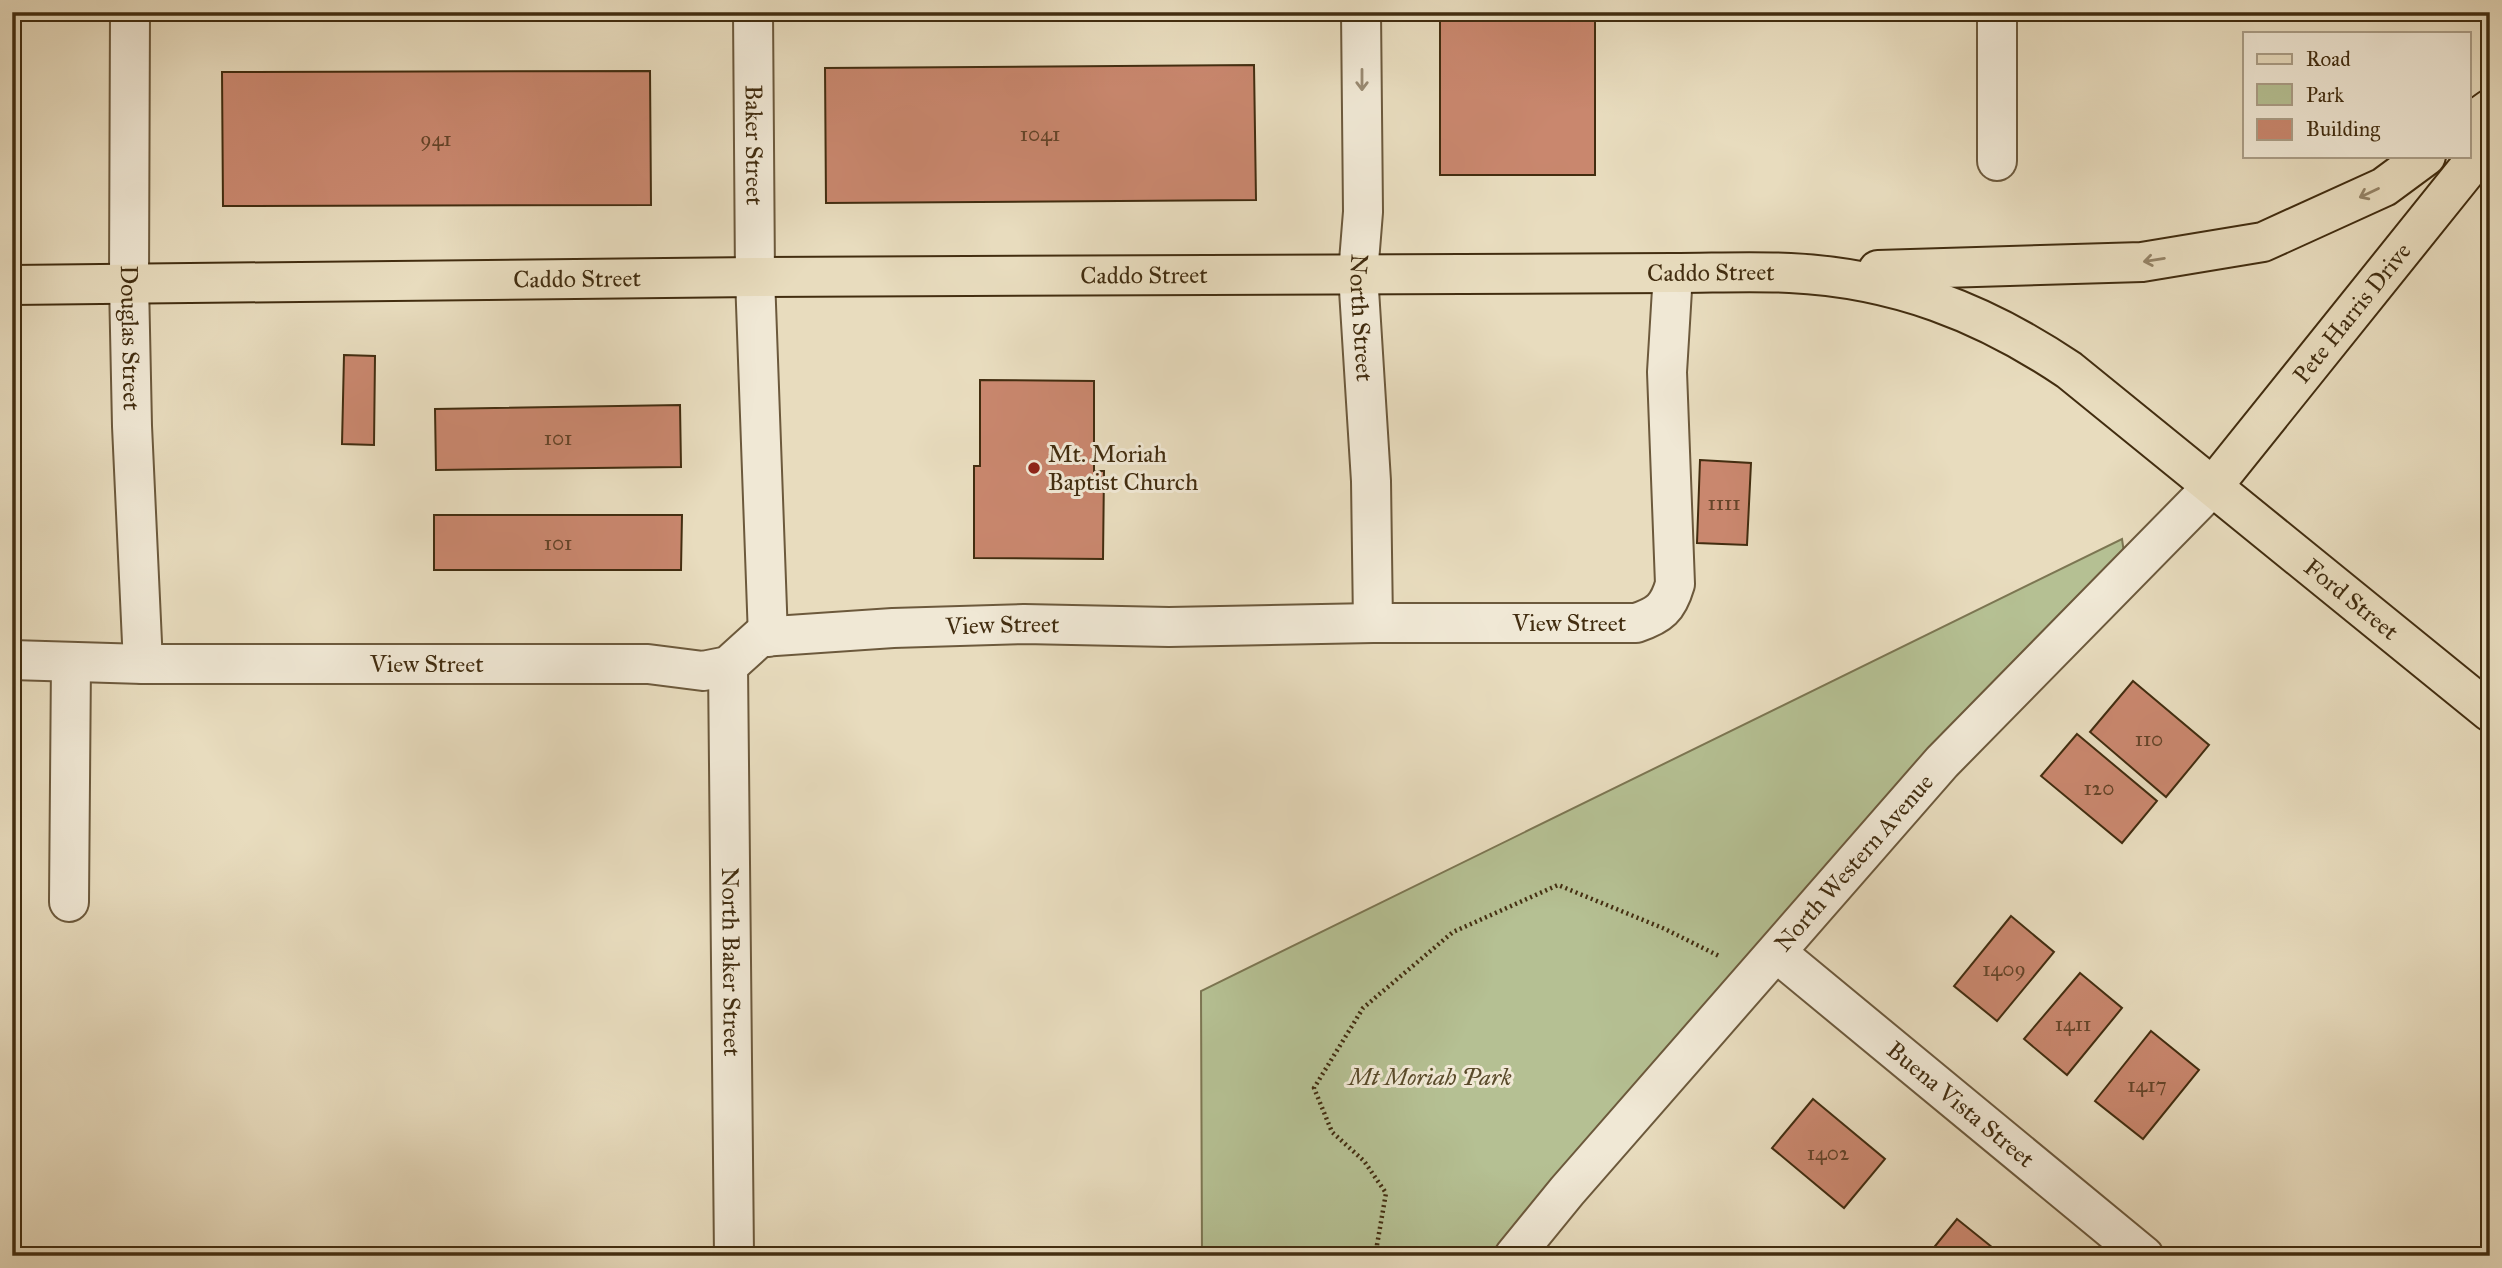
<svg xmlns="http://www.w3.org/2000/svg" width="2502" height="1268" viewBox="0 0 2502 1268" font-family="'IM FELL Great Primer',serif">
<rect width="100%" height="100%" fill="#e8dcbe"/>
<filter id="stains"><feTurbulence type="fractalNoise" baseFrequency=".00286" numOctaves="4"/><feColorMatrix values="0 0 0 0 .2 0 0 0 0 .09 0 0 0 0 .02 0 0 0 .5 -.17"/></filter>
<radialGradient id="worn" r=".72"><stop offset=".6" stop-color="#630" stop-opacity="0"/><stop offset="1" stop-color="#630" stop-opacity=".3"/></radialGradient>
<path fill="#b5c093" stroke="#7c7652" stroke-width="2" d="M2122 539 2127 574 1517 1256H1202L1201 991Z"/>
<path fill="#c9876e" stroke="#422d10" stroke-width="2" d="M1440 12H1595V175H1440Z
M1254 65 1256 200 826 203 825 68Z
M650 71 651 205 223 206 222 72Z
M344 355 375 356 374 445 342 444Z
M980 380 1094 381V471H1104L1103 559 974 558V466H980Z
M680 405 681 467 436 470 435 409Z
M1700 460 1751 463 1747 545 1697 543Z
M434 515H682L681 570H434Z
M2133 681 2209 745 2166 797 2090 732Z
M2077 734 2157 801 2122 843 2041 776Z
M12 737H20L21 883H12Z
M2011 916 2054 952 1997 1021 1954 986Z
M2080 973 2122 1008 2067 1075 2024 1039Z
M2151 1031 2199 1070 2143 1139 2095 1101Z
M1813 1099 1885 1159 1844 1208 1772 1148Z
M1957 1219 2003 1256H1927Z"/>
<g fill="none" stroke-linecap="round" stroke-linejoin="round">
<defs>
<g id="minor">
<path id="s1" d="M130 12 129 283 132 426 143 664"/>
<path id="s2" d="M753 12 755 277 768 637"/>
<path id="s3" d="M1361 12 1363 212 1358 274 1371 481 1373 623"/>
<path d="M1997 12V161"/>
<path id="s4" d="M12 660 143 664H648L703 671 728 666 760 637 893 628 1024 624 1169 627 1373 623H1636C1660 615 1668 608 1675 584L1667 372 1673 273"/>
<path id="s5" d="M728 666 734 1256"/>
<path d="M69 902 71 662"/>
<path id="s6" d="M1777 953 2144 1256"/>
<path id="s7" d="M1514 1256 1567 1191 1942 762 2213 486"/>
</g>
<g id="major">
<path d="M2469 124 2490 109"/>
<path d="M1878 270 2142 262 2263 242 2384 187 2426 156"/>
<path id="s8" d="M12 285 755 277 1673 273C1712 273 1751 271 1790 273 1895 278 1983 312 2069 370L2490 712"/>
<path id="s9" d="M2213 486 2490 141"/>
</g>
</defs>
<use href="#minor" stroke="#6c593c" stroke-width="42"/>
<use href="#major" stroke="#422d10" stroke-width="42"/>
<path stroke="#422d10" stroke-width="4.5" stroke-dasharray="2 3.5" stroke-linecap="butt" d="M1378 1256 1377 1245 1386 1193 1364 1161 1332 1132 1314 1088 1363 1008 1453 932 1558 885 1665 929 1719 956"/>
<use href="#minor" stroke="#f0e8d5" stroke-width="38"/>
<use href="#major" stroke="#e8dcbe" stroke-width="38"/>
</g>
<defs><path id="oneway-shaft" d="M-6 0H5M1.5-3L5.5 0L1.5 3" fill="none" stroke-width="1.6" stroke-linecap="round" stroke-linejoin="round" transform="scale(1.75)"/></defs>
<use stroke="#998a72" href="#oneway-shaft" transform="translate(1362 80) rotate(90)"/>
<g stroke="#958467">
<use href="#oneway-shaft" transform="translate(2369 193) rotate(155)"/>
<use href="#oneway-shaft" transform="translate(2154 260) rotate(171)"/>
</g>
<circle fill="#8f2418" stroke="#f0e8d5" stroke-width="2.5" cx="1034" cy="468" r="7"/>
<g text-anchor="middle" stroke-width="6" stroke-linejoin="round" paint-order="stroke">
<g font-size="21" fill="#644428">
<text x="1040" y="141">1041</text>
<text x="436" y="146">941</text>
<text x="558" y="445">101</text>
<text x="1724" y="510">1111</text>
<text x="558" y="550">101</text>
<text x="2149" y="746">110</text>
<text x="2099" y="795">120</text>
<text x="2004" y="976">1409</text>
<text x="2073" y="1031">1411</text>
<text x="2147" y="1092">1417</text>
<text x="1828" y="1160">1402</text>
</g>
<g font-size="24" fill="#422d10" stroke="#f0e8d5">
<text dy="8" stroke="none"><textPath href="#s2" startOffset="133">Baker Street</textPath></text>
<text dy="8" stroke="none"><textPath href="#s8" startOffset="1699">Caddo Street</textPath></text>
<text dy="8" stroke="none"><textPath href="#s8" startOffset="1132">Caddo Street</textPath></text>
<text dy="8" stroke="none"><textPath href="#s8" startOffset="565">Caddo Street</textPath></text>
<text dy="8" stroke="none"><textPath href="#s9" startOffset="222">Pete Harris Drive</textPath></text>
<text dy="8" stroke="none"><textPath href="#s3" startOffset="306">North Street</textPath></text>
<text dy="8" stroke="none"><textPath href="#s1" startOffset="326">Douglas Street</textPath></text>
<text dy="8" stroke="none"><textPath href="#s8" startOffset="2441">Ford Street</textPath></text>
<text dy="8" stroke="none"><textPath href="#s4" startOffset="1570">View Street</textPath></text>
<text dy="8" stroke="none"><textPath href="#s4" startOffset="1003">View Street</textPath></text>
<text dy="8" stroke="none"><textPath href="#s4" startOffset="415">View Street</textPath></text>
<text dy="8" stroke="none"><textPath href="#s7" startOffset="520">North Western Avenue</textPath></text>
<text dy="8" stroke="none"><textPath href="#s5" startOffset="296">North Baker Street</textPath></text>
<text dy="8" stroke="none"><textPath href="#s6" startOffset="238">Buena Vista Street</textPath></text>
</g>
<g font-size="24" fill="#422d10" stroke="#f0e8d5" text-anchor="start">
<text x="1048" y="462">Mt. Moriah<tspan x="1048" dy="28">Baptist Church</tspan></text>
</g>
<g font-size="24" font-style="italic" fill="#594a2a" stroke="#f0e8d5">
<text x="1430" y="1085">Mt Moriah Park</text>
</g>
</g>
<rect width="2502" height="1268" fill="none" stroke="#e8dcbe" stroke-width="42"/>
<rect x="14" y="14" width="2474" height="1240" fill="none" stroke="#422d10" stroke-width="3.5"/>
<rect x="21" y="21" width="2460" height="1226" fill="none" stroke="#422d10" stroke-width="2"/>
<rect x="2243" y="32" width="228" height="126" fill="#f0e8d5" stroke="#aa9d86" stroke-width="2"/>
<rect x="2257" y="54" width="35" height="10" fill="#e8dcbe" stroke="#aa9d86" stroke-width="2"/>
<text x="2306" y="66" font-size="21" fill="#422d10">Road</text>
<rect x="2257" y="84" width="35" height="21" fill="#b5c093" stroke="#aa9d86" stroke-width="2"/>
<text x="2306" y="102" font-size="21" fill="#422d10">Park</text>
<rect x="2257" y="119" width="35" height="21" fill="#c9876e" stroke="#aa9d86" stroke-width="2"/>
<text x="2306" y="136" font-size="21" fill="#422d10">Building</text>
<rect width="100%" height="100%" filter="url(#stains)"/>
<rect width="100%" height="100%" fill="url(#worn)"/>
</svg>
